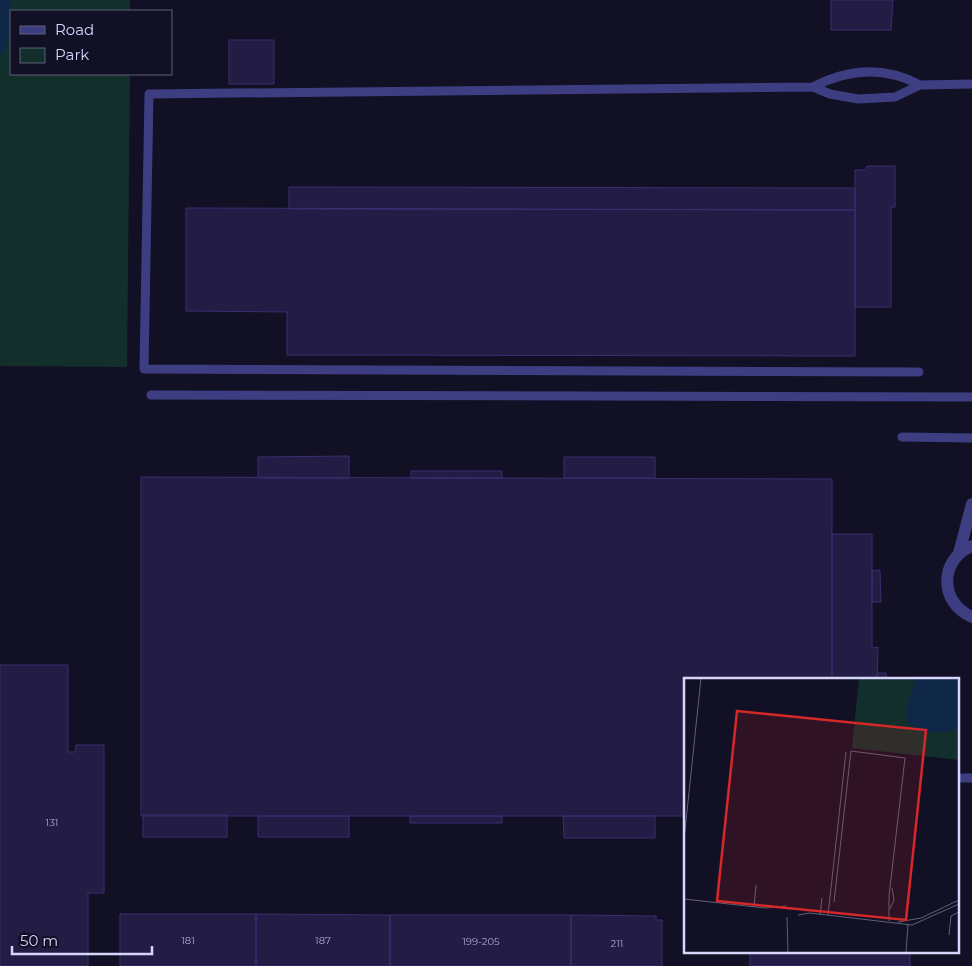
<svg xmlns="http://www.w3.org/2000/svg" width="972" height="966" viewBox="0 0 972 966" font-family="Montserrat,sans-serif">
<rect width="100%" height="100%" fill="#121025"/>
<path fill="#132f2c" d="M0 0H130V11H11V74H130L127 367 0 366Z"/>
<path fill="#102848" d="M0 0H11C12 25 13 35 0 57Z"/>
<path fill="#231c45" stroke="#392f70" d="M831 0H893L891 30H831Z
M229 40H274V84H229Z
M867 166H895V207H891V307H855V170H866Z
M289 187 855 188V210L289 209Z
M186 208 855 210V356L287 355V312L186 311Z
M349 456V478H258V457Z
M564 457H655V478H564Z
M411 471H502V478H411Z
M141 477 832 479V680H686V816H141Z
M832 534H872V648L878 647 877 680H832Z
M880 570 881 602H872V571Z
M0 665H68V752H75L76 745H104V893H88V966H0Z
M877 673H886V680H877Z
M143 815H227V837H143Z
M258 816H349V837H258Z
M410 816H502V823H410Z
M563 816H655V838H564Z
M120 914H256V966H120Z
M256 914 390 915V966H256Z
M390 915H571V966H390Z
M571 915 656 916V920H662V966H571Z
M750 952H910V966H750Z"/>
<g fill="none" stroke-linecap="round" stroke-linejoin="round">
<path stroke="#3d3e82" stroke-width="9" d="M813 87C849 68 884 66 920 85
M919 372 144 369 149 94 813 87 830 94 858 99 895 97 920 85 972 84
M151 395 972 397
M902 437 972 438
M958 778H972"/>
<path stroke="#3d3e82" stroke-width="12" d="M972 546C939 559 939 603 972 617
M959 553 972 504"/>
</g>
<g text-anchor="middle" stroke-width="4" stroke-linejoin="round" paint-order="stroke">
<g font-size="10" fill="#aba7cf">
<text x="52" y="826">131</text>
<text x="188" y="944">181</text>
<text x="323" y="944">187</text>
<text x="481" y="945">199-205</text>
<text x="617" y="947">211</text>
</g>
</g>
<g transform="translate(684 678)">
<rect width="275" height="275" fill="#121025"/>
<path d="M175 0H275V82L168 70Z" fill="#132f2c"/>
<path d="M232 0H275V50L265 54H235L223 44V27Z" fill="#102848"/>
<path fill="none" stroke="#615f7b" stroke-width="1" d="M0 162 17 0M0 221 81 230 102 228M150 224 167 73 221 80 205 218V243M70 229 72 207M206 231 210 222 208 210M114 237 126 235 228 247 275 226M136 237 138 220M144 237 162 74M103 239 104 275M214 244 237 240 275 222M265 257 267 238 275 234M222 275 224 246"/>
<path fill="#d62828" fill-opacity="0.15" stroke="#d62828" stroke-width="2.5" d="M53 33 242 52 222 242 33 223Z"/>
<rect width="275" height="275" fill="none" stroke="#d8d5fd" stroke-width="2.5"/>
</g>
<rect x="10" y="10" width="162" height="65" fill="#121025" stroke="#615f7b"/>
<rect x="20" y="26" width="25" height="8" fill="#3d3e82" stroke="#615f7b"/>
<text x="55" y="35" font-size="15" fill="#d8d5fd">Road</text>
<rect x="20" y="48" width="25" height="15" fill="#132f2c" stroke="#615f7b"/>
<text x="55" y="60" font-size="15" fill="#d8d5fd">Park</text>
<path d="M12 946v8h140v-8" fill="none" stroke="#d8d5fd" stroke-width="2.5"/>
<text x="20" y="946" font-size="15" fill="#d8d5fd" stroke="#121025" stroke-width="4" paint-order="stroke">50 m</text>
</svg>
